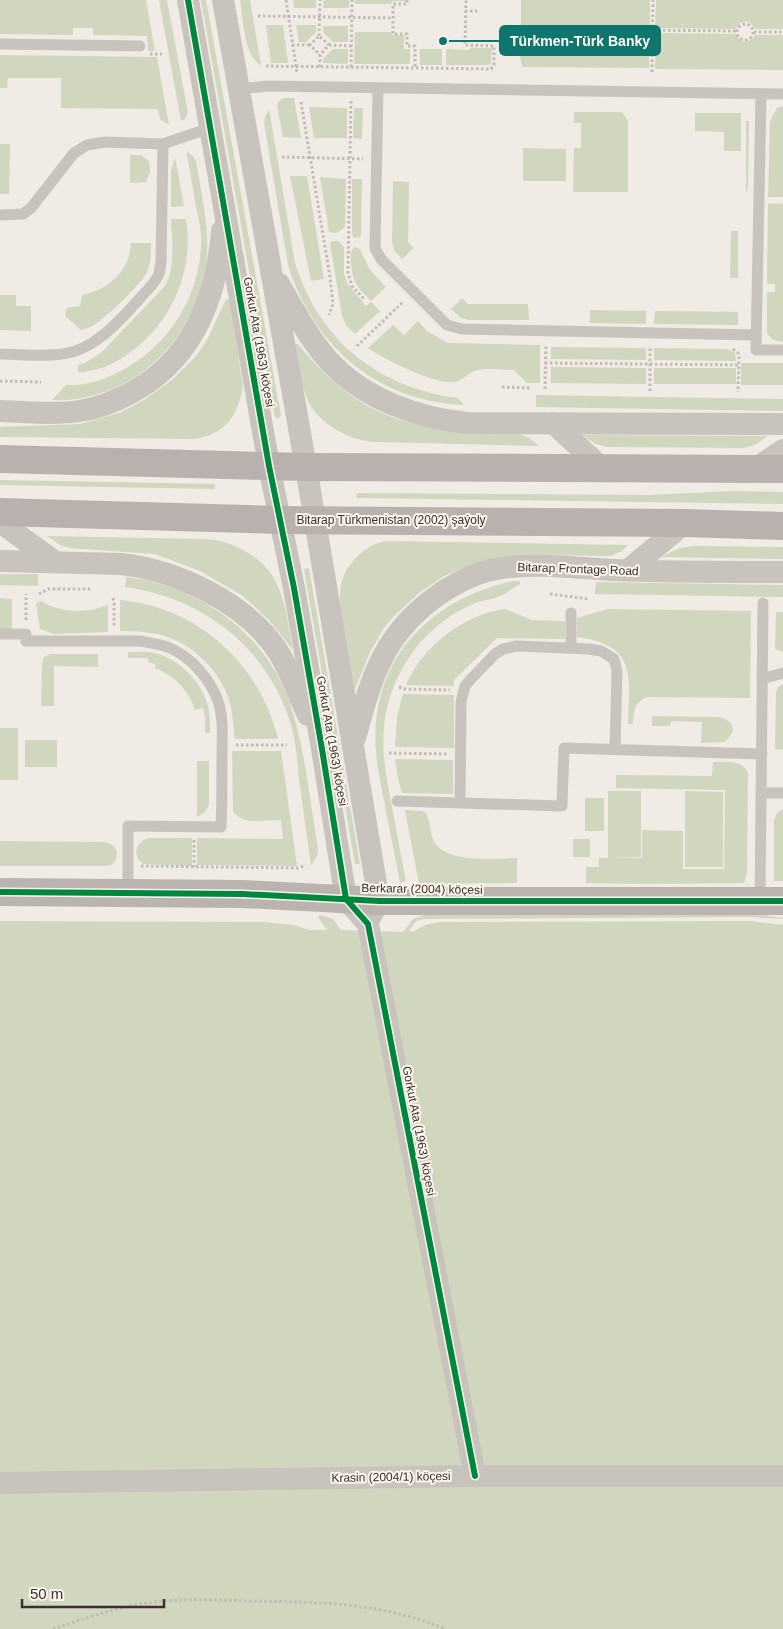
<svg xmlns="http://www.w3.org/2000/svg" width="783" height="1629" viewBox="0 0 783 1629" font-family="Helvetica,sans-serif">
<rect width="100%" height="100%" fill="#f0ebe5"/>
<path fill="#d1d6bf" d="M0 0H146L155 51H148L147 36 93 35V28H73V35L0 34Z
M159 0H167L188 113 185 119 181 121Z
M201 0H206L281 416 277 419 275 417Z
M240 0H250L261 65C244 57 243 18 240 0Z
M293 0H316V8H294Z
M324 0H349V8H323Z
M355 0H405V1H392L391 4H355Z
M521 0H650V28L521 26Z
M656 0H783V29H755C751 19 740 19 736 29L655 28Z
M266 25H283L288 63H271Z
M296 25H316V32L306 42H299Z
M323 26H348V42H333L323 32Z
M355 32H391L392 35H404V49H410V64H354Z
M520 32 650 33 649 68 522 67 520 56Z
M656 33 736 34C740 44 750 44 755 35H783V70L655 69Z
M470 48H492L491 63 488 65H446V49L469 50Z
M333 49H348V64L323 63V59Z
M420 49H442V65H420Z
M0 55 157 57 169 125 160 119 158 109 61 108V78H8L7 88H0Z
M284 98H294L301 138 283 137 277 106 279 101Z
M783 106V197H768L770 121 777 108Z
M309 107 347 108V138H314Z
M354 108H363L362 139 353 138Z
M269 109 295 263C319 340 378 388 458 398L464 405C377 401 314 347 288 265L264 123 265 117Z
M574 112H622L628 121V192H573L574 148H581V123H574Z
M695 113H741V151H724V132L695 131Z
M746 121H749L748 186 746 193Z
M0 144H10L9 194H0Z
M523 148 566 149V181H523Z
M186 151 192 155 196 161C201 192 209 224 207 256 202 334 133 404 52 400L66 385C81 386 96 382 110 376 163 354 199 302 201 245 202 232 199 220 196 207 193 188 190 170 186 151Z
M130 155H141L149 161 150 172 146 182 130 183Z
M175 157 184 206 171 207V171Z
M290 176H307L324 279 311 281Z
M320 177 346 179 345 227 337 233 329 232Z
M352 179H362L361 234 360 237 356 238 353 237 352 233Z
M393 181 409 182 408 242 414 248 402 259 394 250 392 242Z
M768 203 783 204V342L773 340 767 333V292H775V284H767Z
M171 219H186C195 271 170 327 125 356 111 365 96 372 78 372V365L85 363 102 352 165 286C176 266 172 241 171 219Z
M731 231H738V278H730Z
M332 241H338L344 247V274L347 283 366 306 371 302 380 311 355 334 346 325 342 316 330 243Z
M131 243H151C151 252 151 262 148 270 143 283 105 319 92 326 89 328 84 329 81 330L65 316 67 308 80 306 82 295C108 290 130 271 131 243Z
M354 247 360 249 370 270 386 287 371 301C358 287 352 283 351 262 351 256 350 252 354 247Z
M0 295H16V306H31V331L0 330Z
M462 298 468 304H528L529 320H468L460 317 451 309Z
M226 299 230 301 243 386C238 416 225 434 195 439L0 437V427L80 424 119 413 144 400 172 380 197 355 208 338Z
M590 310 646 311V324L590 323Z
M655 311 738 312V325L654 324Z
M418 321 427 331 448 343 540 345V383H527L514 370C504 370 484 367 475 371 468 373 462 381 455 382 436 385 383 359 368 348L393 325 404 335Z
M295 344H298C330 383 365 413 416 424 427 427 439 427 450 428 473 430 496 432 519 434L531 439 539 446 375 442C346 440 312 421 304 390 299 376 298 359 295 344Z
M551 347 646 348V360L551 359Z
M654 348 727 349 735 353 736 361 654 360Z
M741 363H783V385H741Z
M551 367 646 368V384L551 383Z
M654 368H736V384H654Z
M536 395 783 399V411L536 407Z
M581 435 768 436 755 445 743 448 607 447 596 444Z
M0 480 215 484V489L0 485Z
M733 491 783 492V504L358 498 356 497V494L359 493 647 495Z
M47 536 201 539C218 539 231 543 245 551 285 573 285 610 293 650L269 620 243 596 200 571 155 554 69 548 60 545Z
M387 541 628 545 622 551 611 556 538 555 468 566 446 575 420 592 394 616 384 628 370 652 355 689C351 675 349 658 347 643 341 610 330 580 360 554 368 547 377 542 387 541Z
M694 546 783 547V559L661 557 680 548Z
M309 568 360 864H355L304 569Z
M0 574H38V586L0 585Z
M126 577C195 584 261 630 287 695 305 743 309 798 318 848L317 856 311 866C307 837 303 808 299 779 297 760 296 740 290 722 266 646 203 598 125 587Z
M513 581H520V584C513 588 507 593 500 596 493 599 485 600 478 602 468 606 457 611 448 618 428 631 412 650 401 671 376 718 382 757 392 807 397 832 401 857 406 881L400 883C395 855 389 828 384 800 381 784 377 768 376 751 369 661 429 599 513 581Z
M596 582 783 585V597L595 594Z
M0 598 12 599V629H0Z
M120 600C198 607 260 664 278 739H235C233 726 233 710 228 697 220 673 197 649 173 639 157 632 137 631 120 631Z
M40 601C62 613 85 614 108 605V632L54 634 40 629 36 603Z
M505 609 532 620 565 621V639L497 638 454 680V686L406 685C422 647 464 614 505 609Z
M608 609 751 611 750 698 648 697C635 701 633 712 633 724H628C629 676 638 645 577 637V618Z
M776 612H783V652L775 649Z
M128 652C137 652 147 651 155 653 179 659 202 682 208 706 210 715 210 724 210 733H205V717L203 708 195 710C189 690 173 675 155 668V664L148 662V658H128Z
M50 654H98V667L54 666V706H41L42 663 44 657Z
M783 684V750L775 749 776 692 778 687Z
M403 694 454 695V748L395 747 397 717Z
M652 716 720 717 725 719 730 722 733 728 732 733 725 742 701 743 702 722 671 721 670 726H652Z
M0 728H18V780H0Z
M25 740H57V767H25Z
M232 751H281L297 866 197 865V838L283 839 281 820C265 820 242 826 233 811Z
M395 759 453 760V794L402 793 398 778Z
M197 761H209V805L204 813 197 817Z
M713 762C726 762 742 759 748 773L747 874 744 883 648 884 586 883V867H599V858H608V791H641V857L612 858H642V830L683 831V869H724L725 790 616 788V775L712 776Z
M685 791 723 792V867H685Z
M585 798H604V831H585Z
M783 809V881H774V821L777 813Z
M405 810 422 811 426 813C431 822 429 834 435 843 449 864 495 858 517 858V883L419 884Z
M149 838H192V866L143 864C132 855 135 842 149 838Z
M573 839H590V857H573Z
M0 841 105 842C118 845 121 857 111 865L105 866H0Z
M320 915 333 919 341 930 403 932 413 919 424 915H762L783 918V919L752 917 425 919 416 921 409 931 414 932C421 925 432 923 441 922L751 921 783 925V1629H0V921L264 922 293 925 310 930H327L318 917Z"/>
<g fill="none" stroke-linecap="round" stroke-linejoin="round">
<path stroke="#c2bbb6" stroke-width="3" stroke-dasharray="2.5 2.5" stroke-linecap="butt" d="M286 0 297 73
M407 0V4H393V34H407V46H415V68
M465 11H477
M258 16 393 18
M737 32a8 8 0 1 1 16 0a8 8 0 1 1-16 0Z
M518 29 737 31
M754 32H783
M319 36 320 0
M292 45H310
M329 45 351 46
M150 54H162
M266 66 491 69 494 65V46L465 45 466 0
M320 67V55L329 45 319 36 310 45 320 55
M351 67 352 0
M652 72 653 0
M351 101 348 273 352 286 365 300
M301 102 330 277 333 304 329 315
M282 157 363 159
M357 346 404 301
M733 349 738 353 739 357 738 392
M545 363 739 365
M0 381 41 382
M502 387 530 388
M545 389 546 345
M650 391V346
M39 594 48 589H92
M550 594 589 599
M113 598 114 603V627
M26 620V594
M399 687 405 689 450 690
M236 745H287
M389 753 447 754
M194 840V867
M141 866 298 868 304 866
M53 1629C84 1619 116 1607 148 1603 181 1598 214 1600 247 1601 315 1602 382 1602 445 1629"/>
<path stroke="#c9c3be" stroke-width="11" d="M0 44 140 46
M378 88 375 248 381 259 447 325 462 329 756 335
M240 89 269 86 783 94
M761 94 756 350H783
M0 215 23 214 31 208 74 153 87 145 105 142 163 144 210 128
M0 354C20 354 42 357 62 354 100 350 128 310 153 284L159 274 161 262 163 144
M0 634H26V641H140C150 643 160 644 170 648 191 657 210 679 218 701 224 719 222 739 222 758 222 781 222 804 221 827L128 826V893
M571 648V613
M762 679 783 673
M761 793H783
M397 801 562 806 564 748 762 754
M460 803 461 702 465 686 471 679 495 654 503 649 517 646 589 649 601 651 614 659 617 671 615 749
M760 901 763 603"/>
<path stroke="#c9c3be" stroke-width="22" d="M188 0 269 466 294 588 322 749 346 899 368 924 475 1476
M223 0 306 467 379 901 371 916
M279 284C294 310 309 339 329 361 364 399 417 418 467 423L783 424
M0 411C26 412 54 415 80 411 105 407 126 397 147 383 198 348 217 291 222 231
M553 423 603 469
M755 469 783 450
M0 522 55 562
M0 561 121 564C176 570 245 602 277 650 290 670 298 694 308 715
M628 570 685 523
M355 738C372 675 384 632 441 593 458 582 476 572 496 569 534 562 575 568 613 570 670 572 726 572 783 572
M0 1483 475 1476H783"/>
<path stroke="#bab3ae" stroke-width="28" d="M0 892 243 894 379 901H783"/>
<path stroke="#b8b1ad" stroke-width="28" d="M0 459 306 467 783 469
M0 512 279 520 685 523 783 526"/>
<defs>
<path id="cycleway" d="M188 0 269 466 294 588 322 749 346 899 368 924 475 1476
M0 892 243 894 379 901H783"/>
</defs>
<use href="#cycleway" stroke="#fbf5ee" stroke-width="9"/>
<use href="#cycleway" stroke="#00873e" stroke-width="6"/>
</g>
<g text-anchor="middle" stroke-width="4" stroke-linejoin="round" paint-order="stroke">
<g font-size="12" fill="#3b302b" stroke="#fbf5ee">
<text transform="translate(259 342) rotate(80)" y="4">Gorkut Ata (1963) köçesi</text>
<text x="391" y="524">Bitarap Türkmenistan (2002) şaýoly</text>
<text transform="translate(578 569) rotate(2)" y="4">Bitarap Frontage Road</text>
<text transform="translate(332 741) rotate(80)" y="4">Gorkut Ata (1963) köçesi</text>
<text transform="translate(422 889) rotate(1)" y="4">Berkarar (2004) köçesi</text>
<text transform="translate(419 1131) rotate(79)" y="4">Gorkut Ata (1963) köçesi</text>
<text transform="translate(391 1477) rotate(-1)" y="4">Krasin (2004/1) köçesi</text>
</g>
</g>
<path fill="none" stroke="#0f766e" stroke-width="2" d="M443 41L500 41"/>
<circle fill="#0f766e" stroke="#fbf5ee" stroke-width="2" cx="443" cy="41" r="5"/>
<rect fill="#0f766e" stroke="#0f766e" stroke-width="2" x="500" y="26" width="160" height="29" rx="5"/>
<g font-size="14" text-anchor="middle" font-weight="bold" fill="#fff">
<text x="580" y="46">Türkmen-Türk Banky</text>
</g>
<path d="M22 1599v8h142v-8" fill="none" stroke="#3b302b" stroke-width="2.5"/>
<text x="30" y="1599" font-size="15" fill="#3b302b" stroke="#fbf5ee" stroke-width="4" paint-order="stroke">50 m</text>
</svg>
